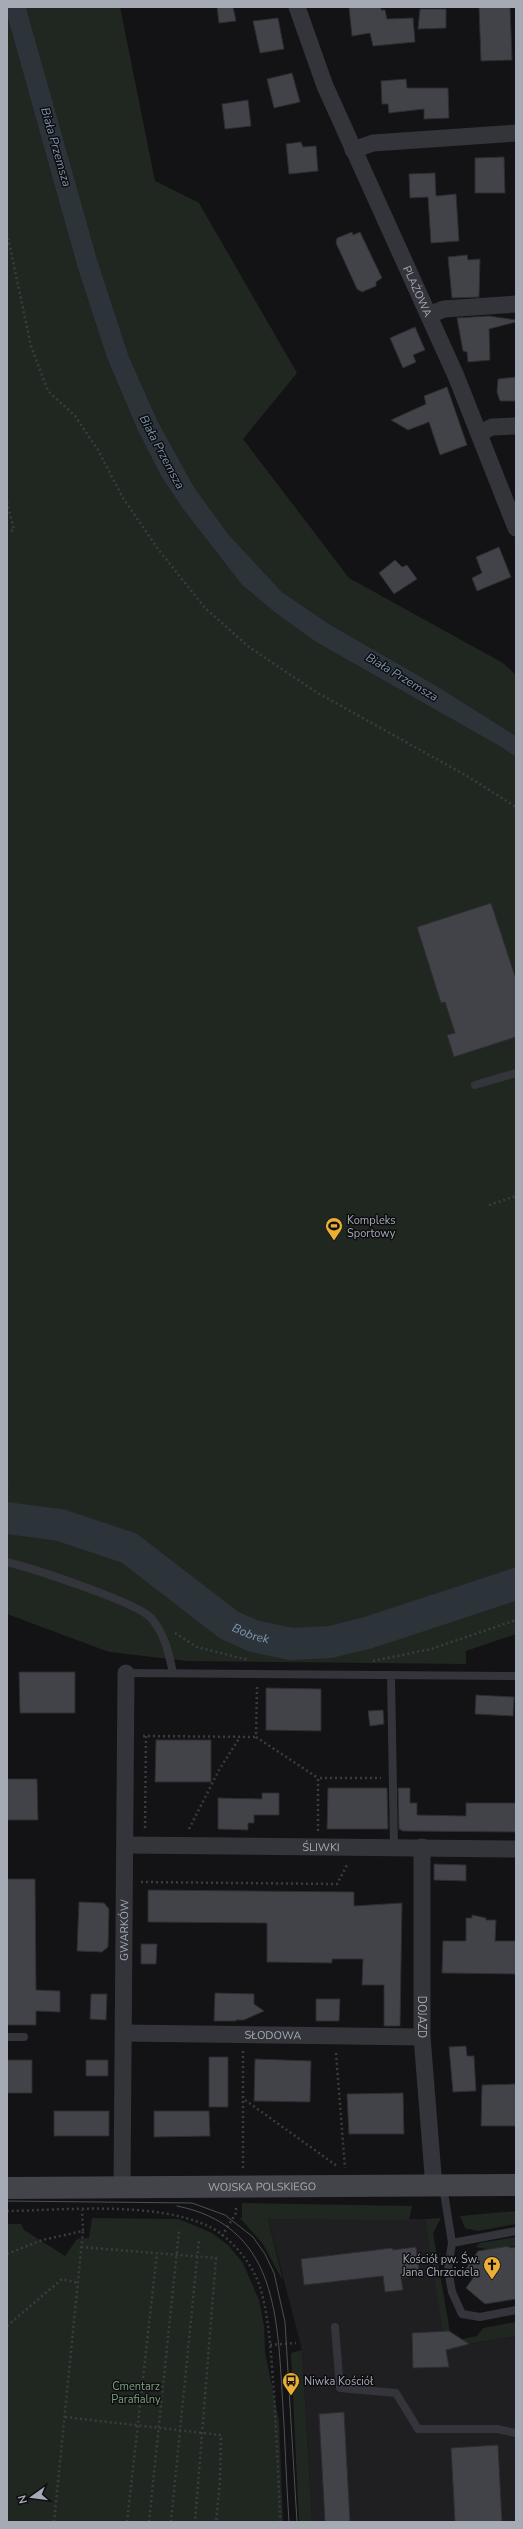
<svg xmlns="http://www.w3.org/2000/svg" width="523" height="2529" viewBox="0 0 523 2529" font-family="'Nunito Sans',sans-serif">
<rect width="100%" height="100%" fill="#131315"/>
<path fill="#1f1f22" d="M268 2219H425L447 2348 516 2336V2522H312L302 2350Z"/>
<path fill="#202720" d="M26 7H120L155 181 199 203 297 373 243 439 349 578 503 663 516 675V736L440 688 329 624 282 592 228 534 194 487 158 422 129 357 97 259Z
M7 15 78 269 107 358 138 431 161 476 183 509 242 585 277 614 316 642 501 747 516 757V1634L466 1651V1664L187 1661 109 1652 7 1614Z
M242 2203 412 2206 409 2220 268 2219 283 2281 263 2244 240 2218 242 2217Z
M516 2211V2224L478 2231 465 2228 460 2216Z
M92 2218 179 2219 212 2233 228 2245 243 2263 259 2300 264 2326 265 2352 279 2421 283 2522H7V2224H21L24 2230 65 2256 77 2239 89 2238Z
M441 2218 433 2233 450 2332H443L425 2219Z
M516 2237V2246L509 2247 508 2245 506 2248 492 2250 476 2247 480 2243Z
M516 2322V2336L463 2345V2339L477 2336 483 2328Z
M302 2350 312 2522H299L291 2353Z"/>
<path fill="#2c343a" d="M7 7H26L97 259 129 357 158 422 194 487 228 534 282 592 329 624 440 688 516 736V757L501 747 316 642 277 614 242 585 183 509 161 476 138 431 107 358 78 269 7 15Z"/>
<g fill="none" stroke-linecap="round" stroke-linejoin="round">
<path stroke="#2c343a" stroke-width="32" id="s1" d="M7 1518 60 1525 129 1548 229 1625 253 1636 291 1644 330 1642 367 1633 516 1584"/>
</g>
<path fill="#424348" stroke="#2d2d31" d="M217 7H233L236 21 219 23Z
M349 7H381V10H385L387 19 413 18 415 42 373 46 370 33 352 36Z
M479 7H510L512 60 481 61Z
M420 9H446V28L418 29Z
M278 18 284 49 260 53 253 21Z
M292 73 300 102 274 108 267 79Z
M406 79 407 88H448L449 118 424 119V109L389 113 388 104H382L381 81Z
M248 100 251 126 225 129 222 104Z
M301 142 303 147 316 146 318 171 289 174 286 144Z
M504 157 505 193H475V158Z
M435 173 436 196 456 194 459 241 431 243 428 197 410 198 409 174Z
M352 232 353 235 360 232 382 278 376 282V286L362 292 357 289 336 243 337 238Z
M467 255 468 260 480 259 479 297 452 298 448 257Z
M489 316 516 320V322L489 329 490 360 468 362 467 352 463 351 457 318Z
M415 327 425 350 413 355 416 362 403 368 390 338Z
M516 377V401H500L497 392 498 379Z
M447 387 467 445 440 455 429 422 408 430 391 420 426 404 424 396Z
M499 547 511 577 477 591 472 578 482 573 476 557Z
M395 560 402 567 407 565 417 579 394 594 379 573Z
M491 903 516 979V1037L454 1057 447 1035 455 1033 445 1002 441 1003 417 927Z
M19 1672H75V1713H20Z
M266 1688 321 1689V1731L266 1730Z
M476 1695 514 1697 513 1716 475 1714Z
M383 1710 384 1724 370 1726 368 1711Z
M156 1740H211V1782H155Z
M7 1779H37L38 1820H7Z
M328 1788H387L388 1829H327Z
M398 1788H410V1803H417V1815L466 1816V1803H516V1832L403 1831 399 1829Z
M262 1793H279V1815H254V1823H248V1830L218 1829V1798L262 1799Z
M434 1864 466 1865V1881L434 1880Z
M7 1879H35L36 1990 60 1991V2012L36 2011V2025H7Z
M148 1890 354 1892V1906L402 1903 400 2026H384V1985H362L363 1959H332V1963L267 1962V1923L148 1922Z
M79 1902 104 1903 109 1909 108 1947 102 1952 77 1951Z
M472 1915 486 1918V1920H496L495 1941H516V1974L442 1973 443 1941H466V1918H472Z
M141 1944H157L156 1964H141Z
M215 1993 254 1994V2004L264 2011 244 2020H236V2021H214Z
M91 1994H107L106 2020 90 2019Z
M316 1999H340L339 2021H316Z
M466 2046 467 2056H474L476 2091 453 2092 449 2047Z
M209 2057H228V2107H209Z
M255 2059 311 2061 310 2102 254 2101Z
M7 2060H32V2093H7Z
M86 2060H108V2076H86Z
M516 2084V2126H481L482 2085Z
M403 2093 404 2134H349L347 2094Z
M54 2111H109V2136H54Z
M154 2111H209L210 2136 154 2137Z
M509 2246V2248L516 2247V2299L485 2304 466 2288 473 2278 463 2273 478 2251Z
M416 2247 420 2276 401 2278 403 2290 385 2292 383 2276 304 2285 301 2259 392 2248 393 2250Z
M449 2331 469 2344 446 2350 449 2367 413 2368 412 2333Z
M344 2412 350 2522H325L319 2414Z
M498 2445 502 2522H455L451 2448Z"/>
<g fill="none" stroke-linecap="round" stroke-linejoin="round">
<path stroke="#3a3c41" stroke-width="2.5" stroke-dasharray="2 3" stroke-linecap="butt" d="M7 233 31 346 48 391 75 416 98 450 123 498 158 549 205 608 249 647 316 692 467 776 516 807
M7 502 14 530 7 532
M489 1205 516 1196
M7 1476V1500
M175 1633 197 1647 248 1660
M373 1661 431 1649 516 1620
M257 1687 256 1737 318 1778
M143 1736 256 1737
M145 1828 146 1736
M189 1829 219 1770 240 1737
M318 1831V1778H381
M141 1882 337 1884 347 1865
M336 2053 345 2168
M245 2100 337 2166
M243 2168V2051
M7 2211C66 2210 154 2201 208 2226 230 2236 253 2264 260 2287 270 2320 271 2358 274 2392 276 2435 279 2479 280 2522
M222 2236 236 2213V2205
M81 2247 216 2258 195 2522
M7 2254 42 2240 83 2231 82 2210
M7 2326 62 2279 78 2283
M270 2345 296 2343
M65 2417 221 2435 220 2481 216 2522
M54 2522 83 2231
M127 2522 157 2253
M149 2522 179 2231
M171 2522 199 2239"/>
<path stroke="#34353a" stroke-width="8" d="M475 1085 516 1073
M7 1562C31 1568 140 1603 152 1619 165 1635 169 1654 173 1673
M126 1673 516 1676
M391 1675 394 1847
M7 2037H24
M443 2186 452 2243 448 2269 452 2292 462 2314 480 2317 516 2310
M452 2243 516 2231
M335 2327 340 2388 396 2393 418 2429H497L516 2433"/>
<g stroke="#34353a" stroke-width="17">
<path id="s2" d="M297 7 325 86 456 376 516 528"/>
<path d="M353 150 373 143 516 133"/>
<path d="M429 315 444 309 516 304"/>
<path d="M480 433 492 427 516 426"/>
<path id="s3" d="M126 1845 516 1849"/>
<path id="s4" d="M422 1847V2037L434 2187"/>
<path id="s5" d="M124 2033 422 2037"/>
<path id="s6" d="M122 2187 126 1673"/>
</g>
<path stroke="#424449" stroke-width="22" id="s7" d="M7 2188 516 2185"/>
<path stroke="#4d4f54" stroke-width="1" d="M7 2201 192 2203 225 2215 253 2237 265 2254 274 2273 285 2322 297 2522
M177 2206C274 2225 277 2311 282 2391 285 2435 286 2478 289 2522"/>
</g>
<defs>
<symbol id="stadium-pin" viewBox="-11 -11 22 30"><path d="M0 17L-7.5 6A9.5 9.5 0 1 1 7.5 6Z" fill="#ebaf35" stroke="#0e0e10"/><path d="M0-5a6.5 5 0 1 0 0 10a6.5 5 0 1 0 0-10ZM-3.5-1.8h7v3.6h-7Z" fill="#111"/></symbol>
<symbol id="church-pin" viewBox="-11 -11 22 30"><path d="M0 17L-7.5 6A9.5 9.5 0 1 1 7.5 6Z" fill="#ebaf35" stroke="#0e0e10"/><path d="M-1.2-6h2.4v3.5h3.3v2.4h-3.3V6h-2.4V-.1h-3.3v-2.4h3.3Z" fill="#111"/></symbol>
<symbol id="bus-pin" viewBox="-11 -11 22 30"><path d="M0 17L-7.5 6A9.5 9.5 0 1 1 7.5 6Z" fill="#ebaf35" stroke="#0e0e10"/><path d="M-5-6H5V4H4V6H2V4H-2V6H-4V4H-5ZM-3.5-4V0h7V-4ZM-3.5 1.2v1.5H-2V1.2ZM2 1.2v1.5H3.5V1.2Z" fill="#111"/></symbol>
</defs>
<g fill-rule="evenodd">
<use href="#stadium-pin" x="324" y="1216" width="20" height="27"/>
<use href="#church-pin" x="482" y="2255" width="20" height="27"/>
<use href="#bus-pin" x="281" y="2371" width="20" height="27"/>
</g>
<g text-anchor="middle" stroke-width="3" stroke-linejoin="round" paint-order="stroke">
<g font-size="11" fill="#a5aab5" stroke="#0e0e10">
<text dy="4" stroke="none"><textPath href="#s2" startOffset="309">PLAŻOWA</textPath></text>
<text dy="4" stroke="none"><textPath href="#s3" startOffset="195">ŚLIWKI</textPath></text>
<text dy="4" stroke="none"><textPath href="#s6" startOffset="257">GWARKÓW</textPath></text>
<text dy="4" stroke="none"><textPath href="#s4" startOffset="170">DOJAZD</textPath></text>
<text dy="4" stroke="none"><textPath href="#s5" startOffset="149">SŁODOWA</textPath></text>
<text dy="4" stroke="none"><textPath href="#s7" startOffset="255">WOJSKA POLSKIEGO</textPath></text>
</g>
<g font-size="11" fill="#a5aab5" stroke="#0e0e10" text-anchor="start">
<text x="347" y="1224">Kompleks<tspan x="347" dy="13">Sportowy</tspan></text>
<text x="479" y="2263" text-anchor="end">Kościół pw. Św.<tspan x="479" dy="13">Jana Chrzciciela</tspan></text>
<text x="304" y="2385">Niwka Kościół</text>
</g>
<g font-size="11" fill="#7d9f7f" stroke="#0e0e10">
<text x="136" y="2390">Cmentarz<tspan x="136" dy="13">Parafialny</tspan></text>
</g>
<g font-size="12" font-style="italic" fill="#7d97af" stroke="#0e0e10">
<text transform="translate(56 147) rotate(74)" y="4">Biała Przemsza</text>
<text transform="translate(162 452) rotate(62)" y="4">Biała Przemsza</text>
<text transform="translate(402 677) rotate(31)" y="4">Biała Przemsza</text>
<text dy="4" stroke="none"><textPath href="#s1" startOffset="276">Bobrek</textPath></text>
</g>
</g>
<rect width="523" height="2529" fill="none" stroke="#a5aab5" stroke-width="16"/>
<g transform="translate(32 2497) rotate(256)" stroke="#0e0e10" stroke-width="3" paint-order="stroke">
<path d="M0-3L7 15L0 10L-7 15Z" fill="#a5aab5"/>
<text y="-6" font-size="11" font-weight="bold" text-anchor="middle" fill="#a5aab5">N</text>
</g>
</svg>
